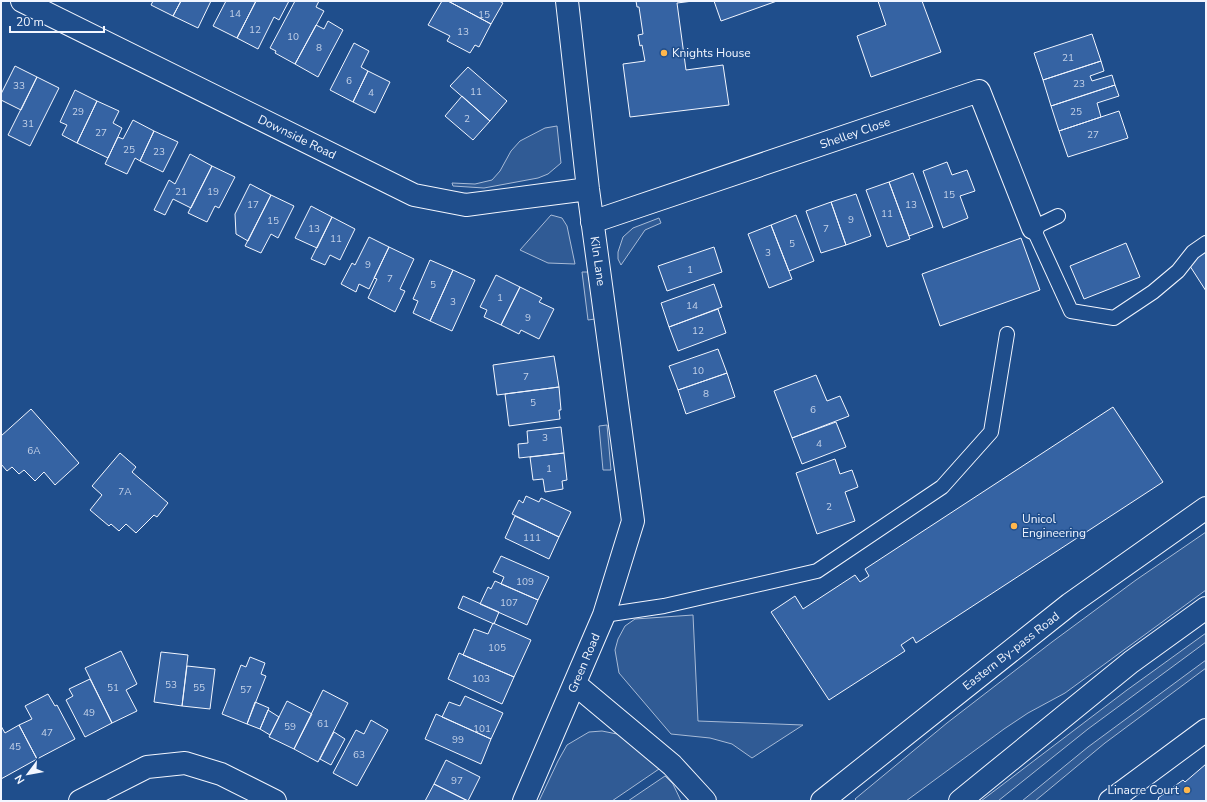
<svg xmlns="http://www.w3.org/2000/svg" width="1207" height="802" viewBox="0 0 1207 802" font-family="'Nunito Sans',sans-serif">
<rect width="100%" height="100%" fill="#1f4e8c"/>
<path fill="#305b95" stroke="#a8bbd7" d="M557 126 561 163 548 174 538 178 484 188 453 186 452 183 475 184 492 180 500 171 511 151 520 141 545 128Z
M551 215 562 218 567 226 575 264 548 263 520 250Z
M659 218 661 223 645 230 621 265 618 259V252L623 237 633 228Z
M582 272H588L595 319 588 320Z
M607 425 611 470H603L599 426Z
M1206 532V590L1065 693 1028 713 1004 729 906 801H857L855 799 947 723 1052 642 1136 580Z
M693 615 698 721 803 725 752 758 732 744 710 738 671 734 619 673 615 650 618 639 625 626 635 619Z
M1206 633V642L1088 729 998 801H981L1127 690Z
M1206 660V668L1105 743 1035 801H1022L1088 747Z
M602 731 622 735 639 746 659 769 612 801H539L558 761 567 745 589 732Z
M665 776 673 784 681 801H628Z"/>
<path fill="#3563a3" stroke="#f2f6ff" d="M153 1H181L173 16 151 5Z
M181 1H211L198 28 173 16Z
M226 1H256L237 38 213 26Z
M256 1H289L279 20 274 17 258 49 237 38Z
M295 1H319L316 7 324 11 295 64 275 53 276 51 270 48Z
M442 1H448L491 24 479 47 475 45 470 53 447 41 450 36 428 25Z
M448 1H499L503 3 491 24Z
M636 1H693L677 3 686 70 723 65 729 105 630 117 623 64 645 61 642 45 640 46 638 35 643 34 639 7H637Z
M714 1H777L721 21Z
M878 1H922L941 52 871 77 857 36 886 25Z
M328 21 343 30 318 77 295 64 316 25 324 29Z
M1092 34 1101 61 1043 80 1034 53Z
M354 43 369 51 361 67 368 71 353 102 330 90Z
M1101 61 1104 71 1090 76 1092 81 1112 75 1115 85 1051 106 1043 80Z
M15 66 37 77 21 110 1 100V94Z
M468 67 507 101 490 121 450 86Z
M368 71 390 82 375 113 353 102Z
M37 77 59 88 30 146 8 135Z
M1115 85 1119 96 1097 103 1101 117 1059 131 1051 106Z
M75 90 97 101 77 143 62 135 67 125 60 122Z
M462 96 490 121 473 140 445 116Z
M97 101 119 111 113 123 122 128 108 158 77 143Z
M1119 111 1128 138 1068 157 1059 131Z
M133 120 154 131 140 161 135 158 127 174 105 164 118 137 123 139Z
M154 131 178 142 163 172 140 161Z
M190 154 212 166 191 208 173 199 165 215 154 210 169 180 175 184Z
M947 162 952 175 967 170 975 191 960 196 968 218 943 228 923 171Z
M212 166 235 177 219 208 215 206 207 222 188 213Z
M913 173 933 227 909 236 889 182Z
M889 182 910 239 887 247 866 190Z
M250 184 271 195 248 241 236 234 235 214Z
M856 194 871 236 846 245 831 202Z
M271 195 294 206 278 238 271 234 261 253 245 246Z
M831 202 846 245 821 253 806 211Z
M311 206 332 217 317 248 295 238Z
M796 215 814 261 789 271 771 225Z
M332 217 355 229 340 260 330 255 325 265 311 259Z
M771 225 792 279 769 288 748 234Z
M369 237 389 247 369 289 359 284 356 292 341 284 352 263 355 265Z
M1021 238 1040 290 940 326 922 274Z
M1126 243 1140 277 1084 299 1070 266Z
M389 247 414 259 400 289 405 291 395 312 368 298 377 279 374 278Z
M714 247 722 272 667 291 658 266Z
M1206 251V291L1188 263Z
M430 260 453 270 430 321 413 313 418 301 413 299Z
M453 270 475 280 452 331 430 321Z
M496 275 520 287 501 325 484 317 487 310 480 307Z
M714 284 722 307 669 327 661 303Z
M520 287 542 298 539 302 554 309 539 339 521 330 519 334 501 325Z
M718 309 726 333 678 351 669 327Z
M718 349 727 373 678 390 669 366Z
M554 356 559 387 497 395 493 365Z
M727 373 735 397 686 414 678 390Z
M816 375 827 401 840 396 849 416 792 438 774 391Z
M559 387 561 410H559L560 419 509 426 505 394Z
M1113 407 1163 482 916 643 913 637 901 645 905 651 829 700 771 612 795 596 803 609 855 575 860 582 869 576 865 569Z
M31 409 79 463 55 485 44 472 35 481 24 470 19 474 12 467 7 471 1 464V436Z
M836 422 846 447 802 464 792 438Z
M561 427 564 453 519 458 518 444 528 443 527 431Z
M120 453 136 467 132 472 168 503 157 517 154 515 136 533 126 524 119 531 111 524 109 526 90 510 102 495 92 486Z
M564 453 567 480 562 481 563 489 545 492 543 479 533 480 530 457Z
M835 459 840 474 852 470 858 487 845 492 855 521 817 534 796 473Z
M526 496 539 502 541 498 571 512 559 537 512 514 519 500 523 503Z
M515 516 559 537 549 559 505 538Z
M501 556 549 577 538 600 501 584 504 577 493 572Z
M495 581 538 600 527 625 480 604 488 587 491 589Z
M463 596 499 612 494 624 458 608Z
M493 623 531 640 514 677 463 655 474 629 488 634Z
M121 651 137 684 126 690 137 711 112 723 85 668Z
M161 652 188 655 182 706 154 702Z
M459 653 514 677 502 704 448 679Z
M250 657 265 663 261 674 266 676 247 724 222 714 241 665 246 667Z
M187 666 215 669 210 709 182 706Z
M90 679 112 723 85 737 66 700 73 696 69 689Z
M323 690 348 703 318 762 294 749Z
M48 694 55 706 57 705 75 739 37 759 19 725 32 719 25 706Z
M465 696 503 713 491 739 442 717 449 702 460 706Z
M287 701 312 714 294 749 269 737Z
M255 702 269 708 260 729 247 724Z
M268 710 279 717 270 735 260 729Z
M436 714 491 739 481 764 425 739Z
M371 720 388 730 357 786 333 773 356 730 364 734Z
M19 725 37 759 1 779V726L5 733Z
M334 732 345 739 331 765 320 759Z
M446 760 480 777 468 801 434 784Z
M1206 764V801H1156L1159 799 1158 798 1183 780 1185 782Z
M434 784 468 801H425Z"/>
<g fill="none" stroke-linecap="round" stroke-linejoin="round">
<defs>
<path id="service" d="M1058 216 1033 228 1071 311 1114 318 1153 292 1178 271 1193 252 1206 243
M604 615 664 606 817 571 942 487 991 432 1007 334"/>
<path id="minor" d="M22 1 414 195 466 205 588 189
M592 222 979 91 1033 228
M575 684 672 765 705 801
M80 801 147 767 185 763 221 774 275 801
M524 801 604 615 633 521 588 189 567 1
M1110 801 1206 730"/>
<path id="trunk" d="M822 801 1070 604 1206 508
M960 801 1131 662 1206 608"/>
</defs>
<use href="#service" stroke="#f2f6ff" stroke-width="16"/>
<use href="#minor" stroke="#f2f6ff" stroke-width="24"/>
<use href="#trunk" stroke="#f2f6ff" stroke-width="24"/>
<use href="#service" stroke="#1f4e8c" stroke-width="14"/>
<use href="#minor" stroke="#1f4e8c" stroke-width="22"/>
<use href="#trunk" stroke="#1f4e8c" stroke-width="22"/>
</g>
<g fill="#ffb74d" stroke="#1f4e8c" stroke-width="1.5">
<circle cx="664" cy="53" r="4"/>
<circle cx="1014" cy="526" r="4"/>
<circle cx="1187" cy="790" r="4"/>
</g>
<g text-anchor="middle" stroke-width="3" stroke-linejoin="round" paint-order="stroke">
<g font-size="10" fill="#c3d1e8">
<text x="235" y="17">14</text>
<text x="484" y="18">15</text>
<text x="255" y="33">12</text>
<text x="463" y="35">13</text>
<text x="293" y="40">10</text>
<text x="319" y="51">8</text>
<text x="1068" y="61">21</text>
<text x="349" y="84">6</text>
<text x="1079" y="87">23</text>
<text x="19" y="89">33</text>
<text x="476" y="95">11</text>
<text x="371" y="96">4</text>
<text x="78" y="115">29</text>
<text x="1076" y="115">25</text>
<text x="467" y="122">2</text>
<text x="28" y="127">31</text>
<text x="101" y="136">27</text>
<text x="1093" y="138">27</text>
<text x="129" y="153">25</text>
<text x="159" y="155">23</text>
<text x="181" y="195">21</text>
<text x="213" y="195">19</text>
<text x="949" y="198">15</text>
<text x="253" y="208">17</text>
<text x="911" y="208">13</text>
<text x="887" y="217">11</text>
<text x="851" y="223">9</text>
<text x="273" y="224">15</text>
<text x="314" y="232">13</text>
<text x="826" y="232">7</text>
<text x="336" y="242">11</text>
<text x="792" y="247">5</text>
<text x="768" y="256">3</text>
<text x="368" y="268">9</text>
<text x="690" y="273">1</text>
<text x="390" y="282">7</text>
<text x="433" y="288">5</text>
<text x="500" y="301">1</text>
<text x="453" y="305">3</text>
<text x="692" y="309">14</text>
<text x="528" y="321">9</text>
<text x="698" y="334">12</text>
<text x="698" y="374">10</text>
<text x="526" y="380">7</text>
<text x="706" y="397">8</text>
<text x="533" y="406">5</text>
<text x="813" y="413">6</text>
<text x="545" y="441">3</text>
<text x="819" y="447">4</text>
<text x="34" y="454">6A</text>
<text x="549" y="472">1</text>
<text x="125" y="495">7A</text>
<text x="829" y="510">2</text>
<text x="532" y="541">111</text>
<text x="525" y="585">109</text>
<text x="509" y="606">107</text>
<text x="497" y="651">105</text>
<text x="481" y="682">103</text>
<text x="171" y="688">53</text>
<text x="113" y="691">51</text>
<text x="199" y="691">55</text>
<text x="246" y="693">57</text>
<text x="89" y="716">49</text>
<text x="323" y="727">61</text>
<text x="290" y="730">59</text>
<text x="482" y="732">101</text>
<text x="47" y="736">47</text>
<text x="458" y="743">99</text>
<text x="15" y="750">45</text>
<text x="359" y="758">63</text>
<text x="457" y="784">97</text>
</g>
<g font-size="12" fill="#f2f6ff" stroke="#1f4e8c" text-anchor="start">
<text x="672" y="57">Knights House</text>
<text x="1022" y="523">Unicol<tspan x="1022" dy="14">Engineering</tspan></text>
<text x="1179" y="794" text-anchor="end">Linacre Court</text>
</g>
<g font-size="12" fill="#f2f6ff" stroke="#1f4e8c">
<text transform="translate(855 133) rotate(-19)" y="4">Shelley Close</text>
<text transform="translate(297 137) rotate(26)" y="4">Downside Road</text>
<text transform="translate(598 261) rotate(82)" y="4">Kiln Lane</text>
<text transform="translate(1011 651) rotate(-38)" y="4">Eastern By-pass Road</text>
<text transform="translate(584 663) rotate(-67)" y="4">Green Road</text>
</g>
</g>
<rect width="1207" height="802" fill="none" stroke="#f2f6ff" stroke-width="4"/>
<g transform="translate(28 774) rotate(238)" stroke="#1f4e8c" stroke-width="3" paint-order="stroke">
<path d="M0-3L7 15L0 10L-7 15Z" fill="#f2f6ff"/>
<text y="-6" font-size="11" font-weight="bold" text-anchor="middle" fill="#f2f6ff">N</text>
</g>
<path d="M10 26v6h94v-6" fill="none" stroke="#f2f6ff" stroke-width="2"/>
<text x="16" y="26" font-size="12" fill="#f2f6ff" stroke="#1f4e8c" stroke-width="3" paint-order="stroke">20 m</text>
</svg>
